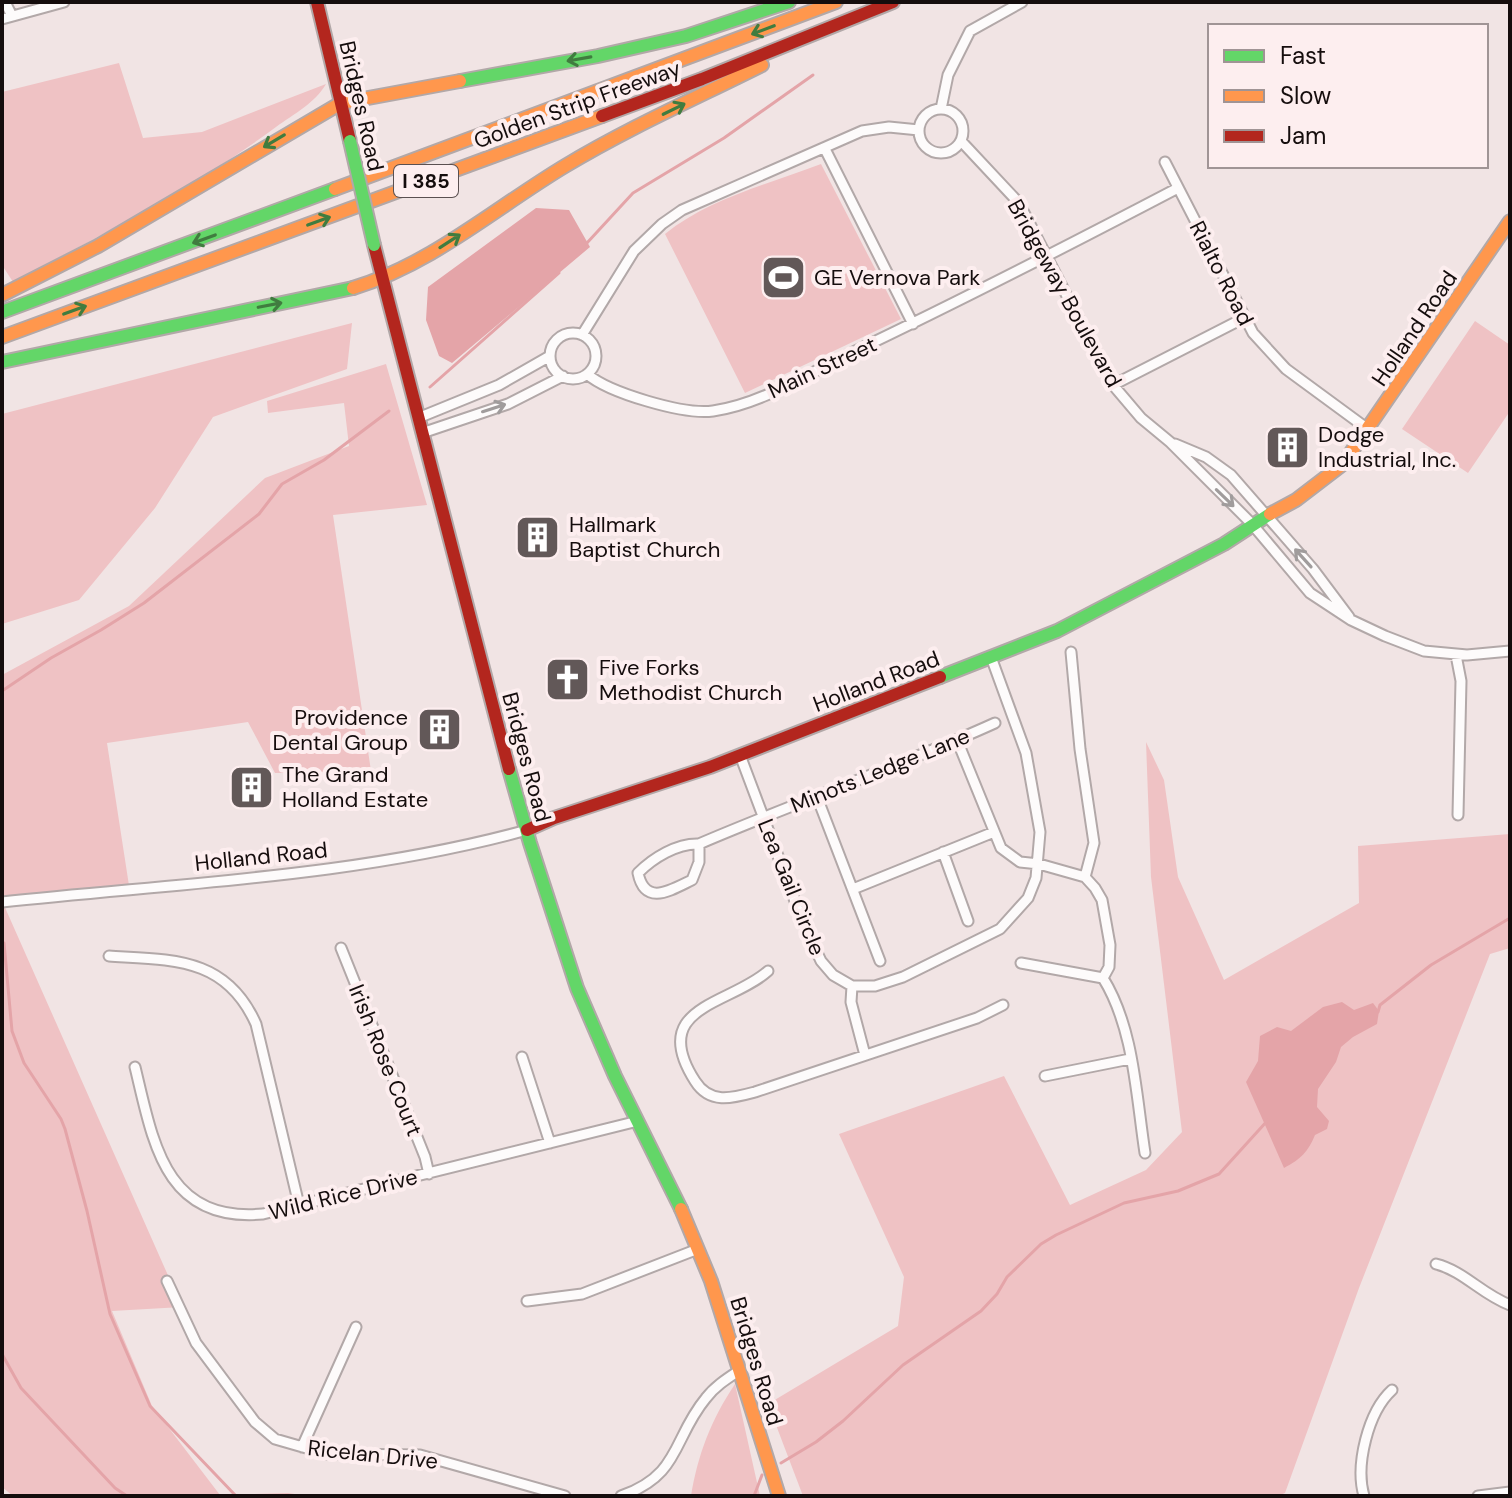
<svg xmlns="http://www.w3.org/2000/svg" width="1512" height="1498" viewBox="0 0 1512 1498" font-family="'DM Sans',sans-serif">
<rect width="100%" height="100%" fill="#f1e4e4"/>
<path fill="#efc2c4" d="M119 63 143 138 202 132 326 84C315 103 294 114 276 127 194 188 103 234 13 282L2 265V92Z
M821 164 901 319 745 393 665 234C708 199 769 184 821 164Z
M1475 321 1510 345V411L1468 473 1402 429Z
M352 323 347 369 213 417 155 508 79 600 2 624V414Z
M386 364 427 505 333 515 371 771 275 773 248 722 107 743 130 892 3 903 182 1307 112 1311 152 1406 220 1495 288 1493 308 1496H13L2 1487V675L129 606 265 478 349 446 344 403 268 413 267 401Z
M1146 742 1164 780 1178 877 1224 980 1359 903 1358 846 1510 834V948L1490 954 1359 1288 1285 1493 1278 1496H803L768 1404 898 1326 904 1277 839 1134 1004 1076 1070 1205 1146 1170 1182 1132 1151 877Z
M735 1384 760 1496H691C698 1454 711 1420 735 1384Z"/>
<path fill="#e4a4a8" d="M536 208 569 210 590 247 452 363 439 356 426 320 428 287Z
M1342 1002 1354 1010 1373 1003 1379 1011 1377 1024 1353 1037 1341 1047 1336 1062 1318 1089 1317 1107 1329 1121 1327 1129 1315 1135C1308 1152 1301 1159 1284 1168L1246 1082 1258 1061 1260 1036 1277 1027 1291 1031 1323 1007Z"/>
<g fill="none" stroke-linecap="round" stroke-linejoin="round">
<path stroke="#e4a4a8" stroke-width="3" d="M586 244 633 193 724 138 813 75
M430 387 559 273
M2 691 51 658 101 630 144 603 259 514 282 484 324 460 389 411
M4 943 12 1031 24 1063 61 1119 65 1129 87 1211 110 1314 150 1406 236 1496
M1378 1012 1380 1005 1431 965 1510 918
M2 1354 21 1388 115 1488 127 1496
M781 1463 816 1442 843 1421 903 1365 981 1311 997 1294 1007 1277 1041 1244 1056 1235 1124 1203 1178 1191 1219 1174 1268 1120
M754 1496 762 1475"/>
<defs>
<path id="street" d="M5 2 12 16
M2 19 64 2
M941 109 948 75 970 31 1022 2
M919 131a22 22 0 1 1 44 0a22 22 0 1 1-44 0Z
M961 141 1019 203 1113 385 1141 418 1170 442 1252 524 1310 593 1351 620 1385 636 1424 651 1467 655 1510 651
M825 149 913 324
M1165 162 1253 333 1286 369 1369 430
M550 356a23 23 0 1 1 46 0a23 23 0 1 1-46 0Z
M582 335 634 251 662 224 682 210 862 131 889 127 919 130
M587 374C609 393 684 415 713 411 762 404 809 373 853 352 962 300 1071 244 1178 188
M1113 385 1244 318
M418 418 499 385 550 356
M422 433 508 404 563 376
M1175 444 1206 457 1231 475 1313 569 1349 617
M1071 652 1080 749 1094 843 1085 877
M1456 655 1461 681 1458 815
M957 740 1001 848 1020 862 1039 864 1085 877 1095 888 1102 900 1110 945 1109 967 1103 978
M740 755 804 925 821 961 833 975 852 986H875L903 977 1000 929 1028 898 1036 878 1040 832 1026 753 991 657
M817 797 880 961
M699 844C677 843 653 858 638 873 645 907 671 890 692 880L699 862V844C797 802 898 767 995 723
M943 852 968 921
M853 889 994 832
M2 902C177 883 356 877 527 830
M341 948 425 1157 429 1174
M109 956C173 960 226 957 256 1024L299 1205
M1021 963 1103 978
M768 971C730 1005 647 1006 695 1081 710 1105 733 1098 755 1092L977 1018 1003 1005
M1103 978C1134 1028 1136 1095 1145 1153
M852 986 851 1002 865 1055
M522 1057 550 1143
M135 1067C153 1141 164 1223 263 1214L638 1121
M1045 1076 1130 1059
M1436 1264C1464 1271 1481 1294 1510 1305
M167 1281 196 1343 255 1422 275 1439 327 1454 420 1455 565 1496
M527 1301 582 1294 698 1249
M302 1447 356 1327
M621 1496C681 1475 672 1439 706 1398 715 1386 728 1378 740 1370
M1364 1496C1355 1465 1368 1412 1392 1390
M1478 1496 1510 1492"/>
<path id="fast" d="M460 81 598 56 686 36 789 2
M2 312 335 189
M2 362 353 288
M940 677 1057 631 1224 544 1270 514
M509 769 530 843 577 988 615 1076 681 1209"/>
<path id="slow" d="M335 189 836 2
M353 288C432 264 495 208 565 166 628 128 696 98 762 65
M2 295 98 246 341 103 460 81
M2 337 602 116
M1270 514 1296 500 1343 464 1510 221
M681 1209 711 1281 779 1496"/>
<path id="jam" d="M317 2 350 141
M602 116 702 79 893 2
M374 245 509 769
M527 830 554 818 710 767 940 677"/>
</defs>
<use href="#street" stroke="#b2a8a8" stroke-width="13"/>
<use href="#fast" stroke="#b2a8a8" stroke-width="16"/>
<use href="#slow" stroke="#b2a8a8" stroke-width="16"/>
<use href="#jam" stroke="#b2a8a8" stroke-width="16"/>
<use href="#street" stroke="#fdfbfb" stroke-width="9"/>
<use href="#fast" stroke="#63d668" stroke-width="12"/>
<use href="#slow" stroke="#ff974d" stroke-width="12"/>
<use href="#jam" stroke="#b3261e" stroke-width="12"/>
<defs>
<path id="fast-bridge" d="M350 141 374 245"/>
</defs>
<use href="#fast-bridge" stroke="#b2a8a8" stroke-width="16" stroke-linecap="butt"/>
<use href="#fast-bridge" stroke="#63d668" stroke-width="12"/>
</g>
<defs><path id="oneway-shaft" d="M-6 0H5M1.5-3L5.5 0L1.5 3" fill="none" stroke-width="1.6" stroke-linecap="round" stroke-linejoin="round" transform="scale(2)"/></defs>
<g stroke="#407c3f">
<use href="#oneway-shaft" transform="translate(763 30) rotate(159)"/>
<use href="#oneway-shaft" transform="translate(579 59) rotate(170)"/>
<use href="#oneway-shaft" transform="translate(674 109) rotate(-26)"/>
<use href="#oneway-shaft" transform="translate(274 141) rotate(149)"/>
<use href="#oneway-shaft" transform="translate(319 221) rotate(-20)"/>
<use href="#oneway-shaft" transform="translate(204 239) rotate(160)"/>
<use href="#oneway-shaft" transform="translate(450 241) rotate(-33)"/>
<use href="#oneway-shaft" transform="translate(270 305) rotate(-11)"/>
<use href="#oneway-shaft" transform="translate(75 310) rotate(-20)"/>
</g>
<g stroke="#a09c9c">
<use href="#oneway-shaft" transform="translate(494 408) rotate(-18)"/>
<use href="#oneway-shaft" transform="translate(1225 498) rotate(44)"/>
<use href="#oneway-shaft" transform="translate(1303 558) rotate(-132)"/>
</g>
<defs>
<symbol id="stadium-square" viewBox="-11 -11 22 22"><rect x="-9" y="-9" width="18" height="18" rx="4" fill="#625858" stroke="#fdeeef"/><path d="M0-5a6.5 5 0 1 0 0 10a6.5 5 0 1 0 0-10ZM-3.5-1.8h7v3.6h-7Z" fill="#fff"/></symbol>
<symbol id="building-square" viewBox="-11 -11 22 22"><rect x="-9" y="-9" width="18" height="18" rx="4" fill="#625858" stroke="#fdeeef"/><path d="M-4-6H4V6H1V3H-1V6H-4ZM-2.5-4.3h1.7v1.8h-1.7ZM.8-4.3h1.7v1.8H.8ZM-2.5-1h1.7V.8h-1.7ZM.8-1h1.7V.8H.8Z" fill="#fff"/></symbol>
<symbol id="church-square" viewBox="-11 -11 22 22"><rect x="-9" y="-9" width="18" height="18" rx="4" fill="#625858" stroke="#fdeeef"/><path d="M-1.2-6h2.4v3.5h3.3v2.4h-3.3V6h-2.4V-.1h-3.3v-2.4h3.3Z" fill="#fff"/></symbol>
</defs>
<g fill-rule="evenodd">
<use href="#stadium-square" x="758" y="252" width="51" height="51"/>
<use href="#building-square" x="1262" y="422" width="51" height="51"/>
<use href="#building-square" x="512" y="512" width="51" height="51"/>
<use href="#church-square" x="542" y="654" width="51" height="51"/>
<use href="#building-square" x="414" y="704" width="51" height="51"/>
<use href="#building-square" x="226" y="762" width="51" height="51"/>
</g>
<g text-anchor="middle" stroke-width="8" stroke-linejoin="round" paint-order="stroke">
<rect fill="#fdeeef" stroke="#5b5051" stroke-width="2" x="394" y="165" width="64" height="32" rx="6"/>
<g font-size="20" font-weight="bold" fill="#150d0d">
<text x="426" y="188">I 385</text>
</g>
<g font-size="22" fill="#150d0d" stroke="#fdeeef">
<text transform="translate(577 104) rotate(-20)" y="8">Golden Strip Freeway</text>
<text transform="translate(362 106) rotate(77)" y="8">Bridges Road</text>
<text transform="translate(1222 273) rotate(63)" y="8">Rialto Road</text>
<text transform="translate(1065 293) rotate(61)" y="8">Bridgeway Boulevard</text>
<text transform="translate(1414 328) rotate(-56)" y="8">Holland Road</text>
<text transform="translate(822 367) rotate(-25)" y="8">Main Street</text>
<text transform="translate(876 681) rotate(-21)" y="8">Holland Road</text>
<text transform="translate(527 757) rotate(75)" y="8">Bridges Road</text>
<text transform="translate(880 770) rotate(-22)" y="8">Minots Ledge Lane</text>
<text transform="translate(261 856) rotate(-6)" y="8">Holland Road</text>
<text transform="translate(792 887) rotate(68)" y="8">Lea Gail Circle</text>
<text transform="translate(386 1060) rotate(68)" y="8">Irish Rose Court</text>
<text transform="translate(343 1194) rotate(-14)" y="8">Wild Rice Drive</text>
<text transform="translate(757 1361) rotate(73)" y="8">Bridges Road</text>
<text transform="translate(373 1454) rotate(6)" y="8">Ricelan Drive</text>
</g>
<g font-size="22" fill="#150d0d" stroke="#fdeeef" text-anchor="start">
<text x="814" y="285">GE Vernova Park</text>
<text x="1318" y="442">Dodge<tspan x="1318" dy="25">Industrial, Inc.</tspan></text>
<text x="569" y="532">Hallmark<tspan x="569" dy="25">Baptist Church</tspan></text>
<text x="599" y="675">Five Forks<tspan x="599" dy="25">Methodist Church</tspan></text>
<text x="408" y="725" text-anchor="end">Providence<tspan x="408" dy="25">Dental Group</tspan></text>
<text x="282" y="782">The Grand<tspan x="282" dy="25">Holland Estate</tspan></text>
</g>
</g>
<rect width="1512" height="1498" fill="none" stroke="#150d0d" stroke-width="8"/>
<rect x="1208" y="24" width="280" height="144" fill="#fdeeef" stroke="#a09495" stroke-width="2"/>
<rect x="1224" y="50" width="40" height="12" fill="#63d668" stroke="#a09495" stroke-width="2"/>
<text x="1280" y="64" font-size="24" fill="#150d0d">Fast</text>
<rect x="1224" y="90" width="40" height="12" fill="#ff974d" stroke="#a09495" stroke-width="2"/>
<text x="1280" y="104" font-size="24" fill="#150d0d">Slow</text>
<rect x="1224" y="130" width="40" height="12" fill="#b3261e" stroke="#a09495" stroke-width="2"/>
<text x="1280" y="144" font-size="24" fill="#150d0d">Jam</text>
</svg>
